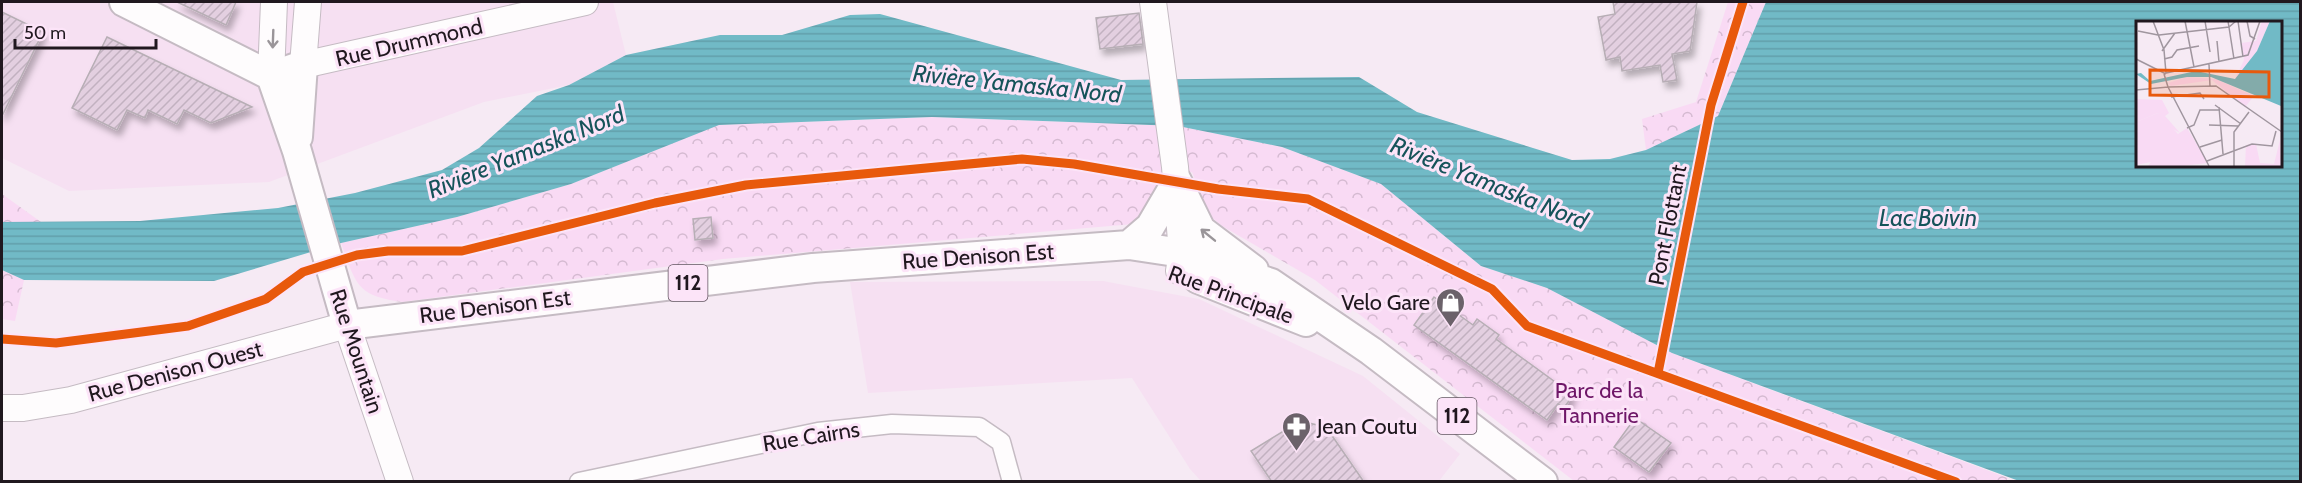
<svg xmlns="http://www.w3.org/2000/svg" width="2302" height="483" viewBox="0 0 2302 483" font-family="Cabin,sans-serif">
<defs>
<pattern id="forest-crowns" width="20" height="18" patternUnits="userSpaceOnUse" patternTransform="scale(1.5)"><rect width="20" height="18" fill="#f9daf4"/><path d="M2 6a3 3 0 1 1 6 0M12 15a3 3 0 1 1 6 0" fill="none" stroke="#d5bad1"/></pattern>
<pattern id="water-rules" width="6" height="5" patternUnits="userSpaceOnUse" patternTransform="scale(1.5)"><rect width="6" height="5" fill="#71bac6"/><path d="M0 2.5h6" fill="none" stroke="#629faa"/></pattern>
<pattern id="building-hatch" width="6" height="6" patternUnits="userSpaceOnUse" patternTransform="scale(1.5)"><rect width="6" height="6" fill="#e3cfe0"/><path d="M-1 1l2-2M0 6l6-6M5 7l2-2" fill="none" stroke="#c2b1c0"/></pattern>
<filter id="shadow"><feDropShadow dx="3.5" dy="6" stdDeviation="3" flood-color="#0004"/></filter>
</defs>
<rect width="100%" height="100%" fill="#f6eaf4"/>
<path fill="#f6e0f2" d="M2 2H613L626 55 569 85 484 102 269 182 69 191 2 158Z
M1103 281 1199 299 1363 376 1460 454 1439 481H1201L1190 469 1132 378 868 393 850 282Z"/>
<path fill="url(#forest-crowns)" d="M1728 2H1766L1718 116 1646 150 1642 119 1696 102Z
M932 117 1178 126 1282 147 1381 184 1481 266 1547 288 1672 353 2008 478 2005 482 1574 481 1315 280 1222 226 1210 216 1192 172 1171 176 1143 215 1134 224 723 259 403 302C356 296 356 284 341 243L457 217 571 184 718 125Z
M2 194 41 222H2Z
M2 270 24 280 15 321 2 319Z"/>
<path fill="url(#water-rules)" fill-rule="evenodd" d="M1766 2H2300V481H2019L1672 353 1547 288 1481 266 1381 184 1282 147 1178 126 932 117 719 125 571 184 457 217 341 243 214 281 24 280 2 270V222L140 221 278 208 355 193 442 170 479 148 537 96 569 85 626 55 720 35H782L850 15 880 14 1121 80 1359 77 1417 112 1572 160 1610 159 1646 150 1718 116ZM2137 22H2280V165H2137Z"/>
<path fill="url(#building-hatch)" stroke="#b7aeb5" stroke-width="1.5" filter="url(#shadow)" d="M177 2H236L226 25Z
M1613 2H1697L1690 51 1672 54 1677 80 1663 82 1660 65 1622 71 1620 57 1606 60 1598 17 1615 14Z
M2 12 43 32 2 116Z
M1139 13 1143 44 1100 49 1096 18Z
M107 37 252 107 211 123 184 110 177 124 148 110 145 118 127 110 117 130 72 108Z
M711 217 713 238 695 240 693 219Z
M1434 297 1473 325 1477 319 1499 335 1496 339 1573 395 1564 408 1558 404 1547 420 1414 325Z
M1635 418 1671 443 1649 472 1614 447Z
M1300 421 1326 427 1364 482H1272L1251 451Z"/>
<g fill="none" stroke-linecap="round" stroke-linejoin="round">
<defs>
<path id="street" d="M579 482 818 432 892 424 979 427 1001 442 1012 482"/>
<path id="secondary" d="M308 2 303 65 585 2
M1153 2 1175 167 1182 253 1179 271
M271 76 274 2
M2 408H23L71 400 347 325 400 482"/>
<path id="primary" d="M124 2 271 76 303 65 298 137
M271 76 297 151 347 325 813 268 1129 245 1182 253 1271 283 1371 351 1543 482
M1177 181 1201 230 1254 270
M1129 245 1150 227 1177 181
M1198 279 1306 322"/>
</defs>
<use href="#street" stroke="#c5bbc3" stroke-width="21"/>
<use href="#secondary" stroke="#c5bbc3" stroke-width="28"/>
<use href="#primary" stroke="#c5bbc3" stroke-width="32"/>
<use href="#street" stroke="#fefcfd" stroke-width="18"/>
<use href="#secondary" stroke="#fefcfd" stroke-width="26"/>
<use href="#primary" stroke="#fefcfd" stroke-width="28"/>
<defs>
<path id="cycleway" d="M2 339 56 343 188 326 266 299 303 272 357 255 388 251H462L655 203 746 185 1022 159 1074 164 1218 189 1308 199 1492 289 1527 326 1956 482
M1658 373 1711 105 1743 2"/>
</defs>
<use href="#cycleway" stroke="#fce4f8" stroke-width="13"/>
<use href="#cycleway" stroke="#e8590c" stroke-width="9"/>
</g>
<defs><path id="oneway-shaft" d="M-6 0H5M1.5-3L5.5 0L1.5 3" fill="none" stroke-width="1.6" stroke-linecap="round" stroke-linejoin="round" transform="scale(1.5)"/></defs>
<g stroke="#9a9599">
<use href="#oneway-shaft" transform="translate(273 39) rotate(92)"/>
<use href="#oneway-shaft" transform="translate(1208 235) rotate(-141)"/>
</g>
<defs>
<symbol id="shop-pin" viewBox="-11 -11 22 30"><path d="M0 17L-7.5 6A9.5 9.5 0 1 1 7.5 6Z" fill="#6b626a" stroke="#fce4f8"/><path d="M-5-2.5h2.3a2.7 3.5 0 0 1 5.4 0H5L5.5 6h-11ZM-1.5-2.5h3a1.5 2.3 0 0 0-3 0Z" fill="#fff"/></symbol>
<symbol id="pharmacy-pin" viewBox="-11 -11 22 30"><path d="M0 17L-7.5 6A9.5 9.5 0 1 1 7.5 6Z" fill="#6b626a" stroke="#fce4f8"/><path d="M-2-6h4v4h4v4h-4v4h-4v-4h-4v-4h4Z" fill="#fff"/></symbol>
</defs>
<g fill-rule="evenodd">
<use href="#shop-pin" x="1434" y="286" width="33" height="45"/>
<use href="#pharmacy-pin" x="1280" y="410" width="33" height="45"/>
</g>
<g text-anchor="middle" stroke-width="6" stroke-linejoin="round" paint-order="stroke">
<g fill="#fce4f8" stroke="#625560" stroke-width="1.5">
<rect x="668.5" y="265" width="39" height="36" rx="4.5"/>
<rect x="1437.5" y="398" width="39" height="36" rx="4.5"/>
</g>
<g font-size="21" font-weight="bold" fill="#20181f">
<text x="688" y="290">112</text>
<text x="1457" y="423">112</text>
</g>
<g font-size="22" fill="#20181f" stroke="#fce4f8">
<text transform="translate(409 42) rotate(-13)" y="8">Rue Drummond</text>
<text transform="translate(1667 225) rotate(-79)" y="8">Pont Flottant</text>
<text transform="translate(978 256) rotate(-4)" y="8">Rue Denison Est</text>
<text transform="translate(1231 294) rotate(20)" y="8">Rue Principale</text>
<text transform="translate(495 306) rotate(-7)" y="8">Rue Denison Est</text>
<text transform="translate(357 351) rotate(72)" y="8">Rue Mountain</text>
<text transform="translate(175 371) rotate(-15)" y="8">Rue Denison Ouest</text>
<text transform="translate(811 436) rotate(-9)" y="8">Rue Cairns</text>
</g>
<g font-size="22" fill="#20181f" stroke="#fce4f8" text-anchor="end">
<text x="1430" y="310">Velo Gare</text>
<text x="1317" y="434" text-anchor="start">Jean Coutu</text>
</g>
<g font-size="22" fill="#6f1768" stroke="#fce4f8">
<text x="1599" y="398">Parc de la<tspan x="1599" dy="25">Tannerie</tspan></text>
</g>
<g font-size="24" font-style="italic" fill="#16535a" stroke="#fce4f8">
<text transform="translate(1017 84) rotate(6)" y="8">Rivière Yamaska Nord</text>
<text transform="translate(526 152) rotate(-22)" y="8">Rivière Yamaska Nord</text>
<text transform="translate(1489 183) rotate(22)" y="8">Rivière Yamaska Nord</text>
<text x="1928" y="226">Lac Boivin</text>
</g>
</g>
<g transform="translate(2136 21)">
<rect width="146" height="146" fill="#f6eaf4"/>
<path d="M22 92 42 113 51 107 60 122 45 145H12L15 141 0 144V101Z" fill="#f9daf4"/>
<path d="M126 0H134L121 30 103 56 99 58 108 39 105 22 120 20ZM51 56 80 58 118 75 109 86 76 59 35 65 32 62ZM0 78 26 79 33 92 29 95 44 112 28 103 22 92 0 101ZM144 119 145 145H109L110 124 120 123 124 142 138 143ZM60 122 72 142 45 145 53 128Z" fill="#f9daf4"/>
<path d="M134 0H145V85L75 56H51L15 63 0 53 5 52 14 60 60 50 99 58 121 30Z" fill="#71bac6"/>
<path fill="none" stroke="#a0969f" stroke-width="1.5" d="M17 0 28 29 30 52 112 34 124 0M49 0 58 46M69 0 74 31M92 0 98 38M102 0 107 36M111 0 114 15 119 18M2 10 22 14M23 14 93 6 100 0M81 20 83 41M26 30 39 12M0 38 30 53M28 38 36 36 41 29 63 25M73 43 74 66M28 53 32 66 80 65 146 111M0 69 32 66 73 145M35 76 64 72 68 78M79 84 105 103M83 86 87 133M73 104 102 105M51 107 58 104 64 89H83M64 126 86 119M71 140 116 123 136 125 140 110M98 145V111L113 91"/>
<path fill="#e8590c" fill-opacity="0.15" stroke="#e8590c" stroke-width="3" d="M14 49 133 51V76L14 74Z"/>
<rect width="146" height="146" fill="none" stroke="#20181f" stroke-width="3"/>
</g>
<rect width="2302" height="483" fill="none" stroke="#20181f" stroke-width="6"/>
<path d="M15 39v9h141v-9" fill="none" stroke="#20181f" stroke-width="3"/>
<text x="24" y="39" font-size="18" fill="#20181f" stroke="#fce4f8" stroke-width="4.5" paint-order="stroke">50 m</text>
</svg>
